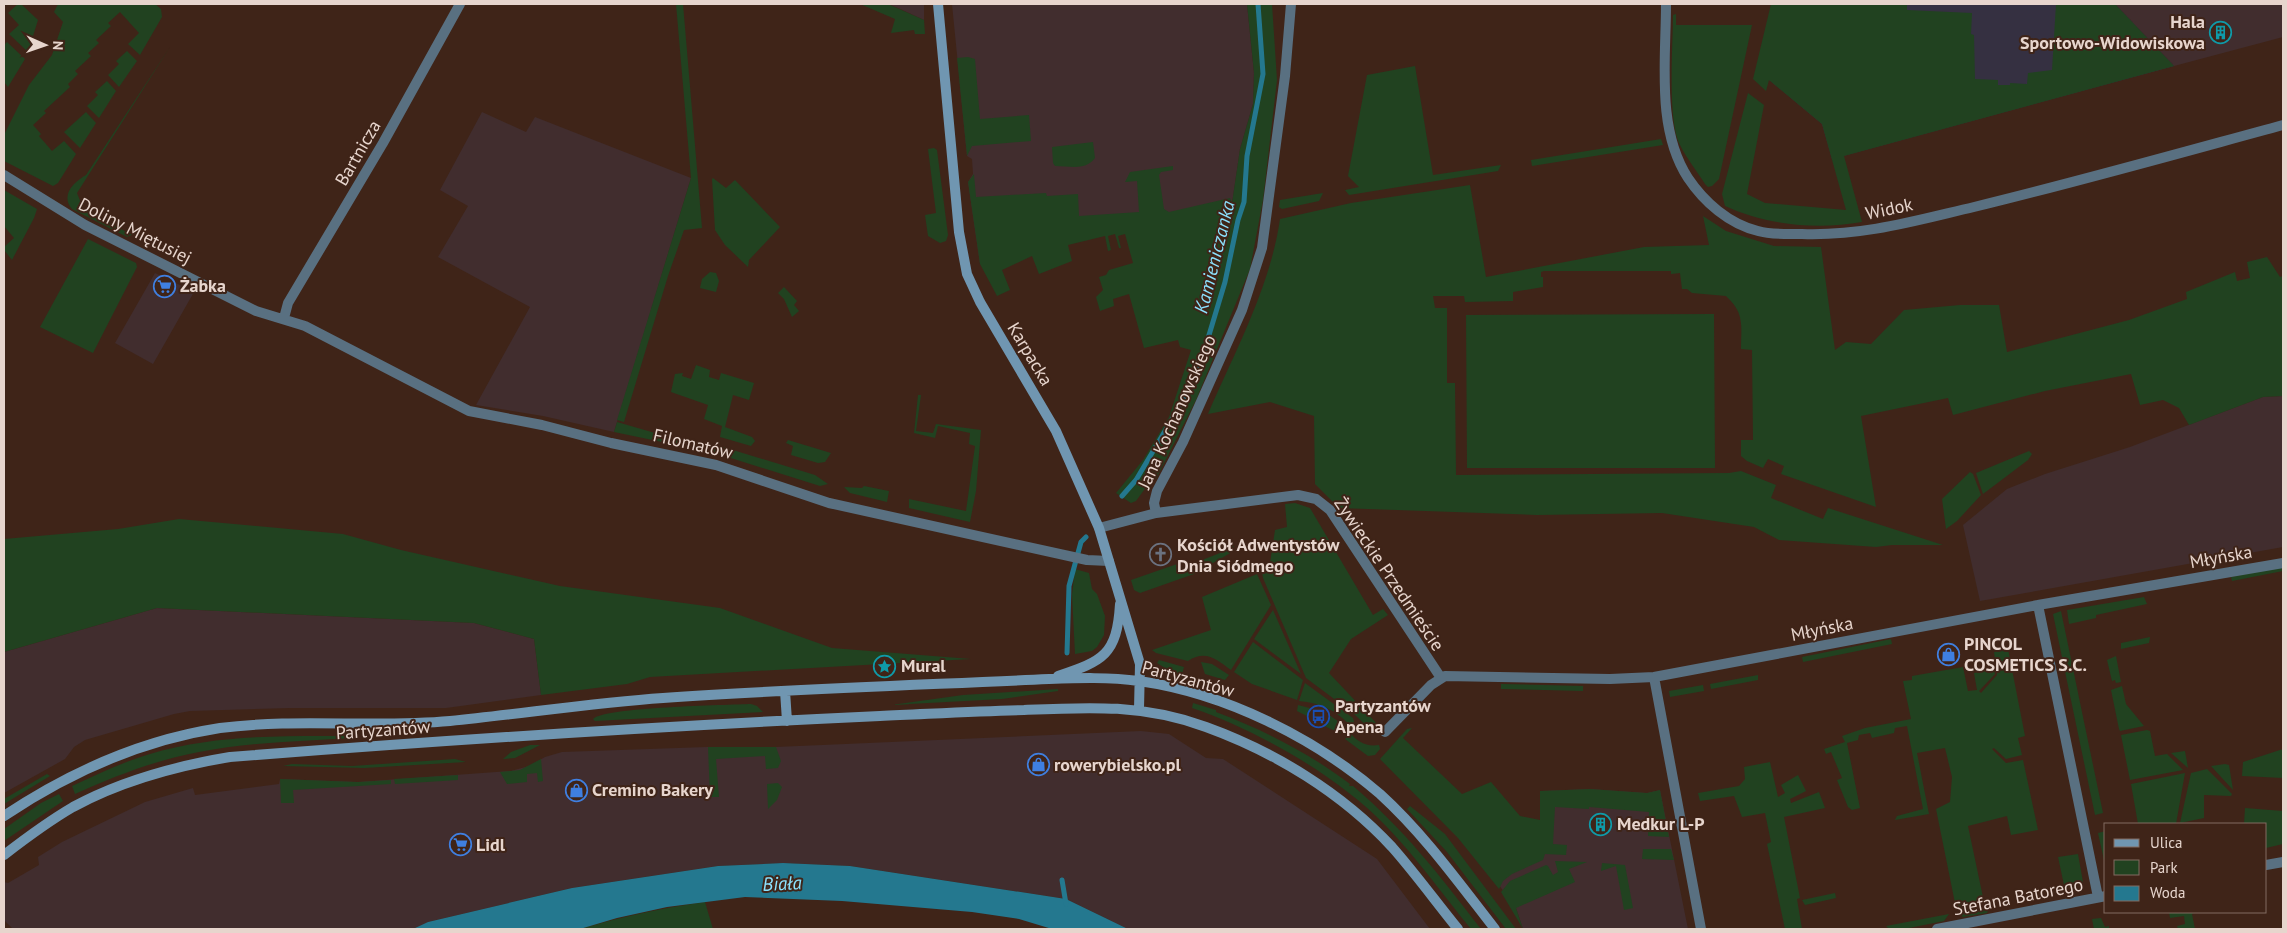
<svg xmlns="http://www.w3.org/2000/svg" width="2287" height="933" viewBox="0 0 2287 933" font-family="'PT Sans',sans-serif">
<rect width="100%" height="100%" fill="#3f2418"/>
<path fill="#412d2e" d="M888 4H924V20L898 8Z
M952 4H1247L1254 73 1253 104 1240 149 1232 204 980 264 968 182 973 174 972 159 967 156Z
M2115 4H2283V37L2174 66Z
M482 112 526 132 535 117 691 178 614 432 543 416 476 405 530 307 438 257 468 206 440 190Z
M155 273 194 292 153 364 115 343Z
M2283 396V547L1980 601 1963 525 2007 489 2045 474 2130 447 2263 397Z
M157 608 474 623 534 639 541 695 446 708H290L190 711 174 714 85 740 74 747 65 759 4 793V652Z
M1141 731 1169 734 1206 758 1223 759 1377 859 1430 929H1128L1066 899 850 866 783 863 718 866 572 888 428 922 414 929H13L4 920V882L8 883 39 865 38 857 62 842 145 802 193 788 195 795 279 784 280 779 358 782 511 771 529 766 545 757 562 752 707 747H776Z
M1590 789 1647 793 1660 790 1688 929H1523L1516 908 1487 869 1541 820 1540 791Z"/>
<path fill="#353041" d="M1778 4H2115L2174 66 1832 159 1822 124 1762 74Z"/>
<path fill="#214220" d="M18 4H21L38 20 28 52 9 34 19 25 8 13Z
M58 4H155L161 9 162 17 140 55 128 44 139 33 120 12 108 23 111 26 96 40 99 43 88 53 91 56 75 71 78 74 68 84 70 87 44 111 46 113 33 125 41 134 39 136 52 151 64 141 76 154 58 183 53 186 4 161V135L29 85 52 55 63 22 54 12Z
M676 4H683L702 228 684 230 668 276 624 422 617 420 691 178Z
M860 4H888L924 20 925 34H915L914 30 891 33 895 19Z
M1247 4H1272L1277 80 1263 200 1250 269 1196 400 1156 479H1152L1136 501 1131 503 1116 493 1143 460 1169 417 1191 350 1180 347 1178 340 1144 348 1129 294 1113 299 1114 306 1100 311 1096 297 1103 290 1099 277 1106 275 1109 270 1133 263 1125 234 1118 236 1121 248H1119L1115 234 1108 236 1111 250 1108 251 1105 236 1068 245 1072 261 1039 274 1032 256 1002 270 1010 290 997 296 980 264 968 182 974 174 976 197 1046 193 1047 196 1078 194 1079 216 1139 212 1137 181 1125 182 1130 172 1173 166V170L1161 172 1159 175 1164 209 1169 212 1230 198 1232 203 1240 149 1253 104 1254 73Z
M1771 4H1907V10L1972 13 1971 34 1974 35 1975 79 1998 80V85H2010V83L2027 84 2028 73 2052 70 2056 4H2115L2174 66 1844 156 1862 222C1817 230 1766 225 1725 206L1722 194 1748 93 1764 105 1747 194 1765 203 1846 210 1822 124 1769 80 1766 91 1753 79Z
M1676 14V25H1752L1719 179 1712 186 1708 187 1705 184C1697 171 1687 159 1680 145 1667 120 1673 45 1673 15Z
M7 42 25 59 8 87 4 82V45Z
M170 47 77 193 83 208 130 234 136 233 127 237 72 209C60 195 74 182 86 175Z
M127 51 137 61 119 87 108 75 119 64 116 61Z
M968 57 975 59 980 119 1029 115 1031 141 972 146 967 156 957 58Z
M1415 66 1433 175 1501 165 1498 171 1349 195 1345 190 1359 187 1348 176 1367 75Z
M107 81 116 91 99 118 87 106 98 95 95 92Z
M86 112 96 123 80 148 64 132Z
M1661 139 1663 145 1532 166 1531 160Z
M1093 142 1095 158C1085 171 1071 166 1055 166L1053 163 1052 147Z
M934 148 937 150 948 235 946 241 940 243 928 236 925 215 936 213 928 149Z
M713 178 726 188 735 180 780 227 749 260 748 267 725 245 715 230 712 179Z
M1470 185 1486 277 1644 247 1709 245 1703 216 1726 231 1774 246 1821 247 1835 350 1846 342 1871 344 1904 310 1960 305H1999L2007 352 2129 320 2187 299 2186 292 2235 272 2237 281 2250 278 2247 262 2267 257 2280 277 2283 276V396L2263 397 2189 425 2179 408 2163 400 2140 405 2131 374 2045 391 1953 415 1948 398 1861 416 1876 507 1781 474 1784 466 1768 459 1763 468 1747 461 1741 456V440H1753L1752 350 1741 349C1741 326 1745 313 1726 296L1692 293 1687 289H1682L1680 273 1671 274V271H1544L1541 272V277H1543V287L1513 292V301L1465 302 1464 296H1433L1435 308H1447V383H1455L1456 475 1729 473 1741 471 1776 485 1771 498 1823 519 1828 508 1943 545H1892L1876 547 1779 540 1754 527 1662 513 1537 515 1339 508 1315 484 1314 416 1270 402 1208 414C1235 351 1270 288 1280 219L1351 203Z
M4 190 37 209 34 218 12 260 4 250V247L14 238 4 226Z
M1323 193 1319 201 1282 209 1279 207 1280 200Z
M88 239 136 263 137 267 93 353 40 327Z
M710 272 716 273 719 281 716 292 700 288 702 279Z
M784 287 797 301 794 305 799 311 792 317 784 299 778 293Z
M1714 314 1715 468H1467L1466 315Z
M696 365 710 370 709 377 719 380 721 373 754 383 749 400 733 395 725 427 752 437 755 441 751 446 720 437 722 426 704 419 708 405 671 392 675 374 683 373 682 376 691 379Z
M918 395H921L916 431 933 433 936 424 981 430 976 491 970 522 909 508V499L966 511 975 446 969 444 970 433 938 426 935 438 914 433Z
M617 422 693 444 686 447 614 432Z
M788 440 831 453 825 462 818 463 791 455 793 446 786 443Z
M711 447H723L815 475 828 484 820 486 715 453Z
M2029 451 2032 454 2028 460 1983 494 1976 473Z
M1970 472 1973 474 1981 495 1957 521 1946 529 1942 499Z
M864 486 889 491 887 502 850 493 844 487 862 488Z
M1295 503 1310 508 1373 615 1383 609 1388 615 1351 639 1329 673 1380 727 1374 733 1353 713 1306 678 1263 578 1262 572 1269 570 1275 530 1287 527 1285 504Z
M179 519 343 534 401 550 560 586 720 608 832 648 971 659 650 677 627 684 541 695 534 639 474 623 157 608 4 652V539L118 529Z
M1234 545 1232 552 1194 574 1140 593 1134 590 1131 580 1177 564 1179 569 1220 553Z
M2283 567V571L2232 581 2231 577Z
M1075 569 1089 573 1092 589 1097 594 1105 616 1104 635 1097 647 1092 651 1075 654 1072 595Z
M1257 574 1271 605 1231 670C1217 660 1206 649 1188 661L1156 653 1152 650 1211 630 1202 597Z
M2144 597 2147 604 2096 615V618L2069 624 2067 610Z
M1273 610 1301 674 1254 639Z
M2061 611 2103 813 2095 815 2053 614Z
M2150 637 2149 643 2121 649V643Z
M1891 639 1892 644 1803 662 1802 657Z
M1253 642 1303 680 1297 700 1252 684 1234 672Z
M2008 649 2025 736 2018 738 2022 755 2006 759 1994 748 1992 749 2006 763 2023 760 2038 830 2011 835 2007 816 1968 826 1984 902 1956 908 1936 809 1950 802 1952 777 1945 748 1917 753 1929 814 1895 820 1897 816 1923 809 1907 726 1895 728 1894 733 1872 738 1870 733 1859 735 1858 740 1847 743 1860 808 1852 810 1848 807 1837 780 1842 778 1831 752 1826 754 1824 749 1845 742 1842 736 1865 728 1911 719 1903 681 1912 680V676L1963 667 1968 691 1977 690 1974 673 1994 669 1995 674 1979 691 1981 693 1997 675 1994 652Z
M2116 656 2121 682 2116 683 2115 680 2112 681 2107 660Z
M1159 660 1184 667 1182 674 1170 671 1157 663Z
M1201 662 1212 664 1229 675 1225 680 1205 674Z
M1758 675V680L1711 689 1710 684Z
M1305 683 1353 718 1354 722 1350 725C1335 710 1321 703 1299 701Z
M1501 684 1583 686V691L1501 689Z
M1703 685 1704 691 1670 697 1669 691Z
M2122 686 2126 704 2144 726 2120 731 2119 729 2111 690Z
M1058 689V691L1002 699 891 705 963 695Z
M1193 703 1216 710V712C1264 730 1309 753 1350 784L1349 786H1353C1405 830 1440 876 1481 929H1471C1443 895 1417 858 1386 826 1338 776 1257 730 1192 708Z
M751 704 757 706 763 712 595 721 593 719C604 707 727 705 751 704Z
M1298 705 1325 712 1346 727 1340 733 1324 726 1326 716 1314 709 1310 715 1307 716 1297 711Z
M1412 728 1403 738 1462 794 1491 782 1520 816 1540 820V791L1590 789 1647 793 1660 790 1669 837 1648 836 1649 812 1589 807V809L1555 807 1553 844 1567 845 1566 855 1545 854 1543 860 1512 874 1503 881 1499 889 1458 838 1380 759 1407 729Z
M2147 730 2150 731 2155 756 2167 754 2183 770 2130 780 2121 735Z
M1350 733C1358 742 1366 747 1379 745L1380 749 1375 755 1368 756 1345 739Z
M355 736V738C303 741 250 742 199 752 156 760 115 776 75 794L72 786C98 774 123 762 150 754 217 734 286 736 355 736Z
M530 745H540L515 758 503 759 511 752Z
M708 747H776L781 761 778 768 766 769 765 756 716 759 719 797H710Z
M2283 749V778L2242 776 2243 762Z
M2185 751 2188 768 2171 753Z
M455 759 466 762 364 768 283 766 292 764 352 766Z
M541 759 543 781 538 782 537 773 527 774V782L507 784 500 772 520 770Z
M1770 762 1778 797 1785 793 1781 785 1798 775 1806 791 1790 799 1791 803 1819 792 1825 808 1784 817 1800 898 1797 899 1802 929H1785L1767 844 1771 842 1765 813 1742 817 1734 796 1700 801 1698 793 1739 786 1745 779 1744 767Z
M2225 764 2229 765 2233 790 2211 766Z
M2207 769 2232 794 2231 796 2204 795V818L2180 823 2191 773Z
M2185 773 2176 824H2138L2131 784Z
M47 774 50 776 4 804V799Z
M458 775V780L395 784 394 779Z
M280 779 358 782 391 780V784L293 790 294 803H281Z
M778 783 782 787 777 800 768 809 767 784Z
M59 794 63 801 4 841V829L41 803Z
M1410 806 1445 834 1516 929H1506L1447 852 1407 809Z
M2245 808 2283 811V844L2266 848V824H2244Z
M2106 831V869L2098 833Z
M1643 849H1671L1674 860 1642 859Z
M2078 854 2083 882 2064 885 2058 857Z
M1555 861 1587 862 1569 869 1575 882 1516 908 1523 929 1501 892 1510 881 1546 865 1548 866 1553 875 1558 872Z
M1602 863 1625 865 1633 908 1624 910 1616 866 1601 871Z
M1835 893 1836 898 1805 905 1802 900Z
M705 902 713 929H580C621 917 662 908 705 902Z
M1990 907 1987 913 1963 917 1957 913Z
M2169 912H2196L2192 914 2195 929H2178L2177 926 2185 924 2184 916 2170 918Z
M1949 914 1944 921 1904 929H1889L1886 926Z
M2101 918 2105 927 2109 926V929H2094L2092 919Z"/>
<path fill="#24788f" d="M783 863 850 866 1066 899 1128 929H1052L1019 919 972 912 842 901 745 897 667 907 617 918 580 929H413L428 922 572 888 718 866Z"/>
<g fill="none" stroke-linecap="round" stroke-linejoin="round">
<path stroke="#24788f" stroke-width="5" d="M1122 496 1136 480 1181 404 1206 345 1225 282 1238 220 1244 202 1247 156 1263 74 1258 4
M1067 653 1069 586 1081 542 1086 537
M1062 880 1066 904"/>
<path stroke="#597081" stroke-width="10" d="M1666 4C1666 60 1656 129 1688 178 1704 202 1729 224 1758 231 1772 235 1788 234 1802 234 1864 236 1914 221 1974 207 2077 182 2180 153 2283 125
M4 175 85 225 256 311 305 326 469 411 542 425 611 443 716 465 829 503 1087 560 1109 561
M284 318 288 303 383 143 460 4
M1156 513 1154 503 1157 491 1183 442 1242 310 1262 248 1285 76 1291 4
M1099 528 1156 513 1298 495 1316 499 1330 510 1441 678
M2038 605 2098 897
M1654 677 1701 929
M1385 732 1431 685 1445 676 1610 679 1654 677 2038 605 2283 563
M2266 865 2283 862
M1937 929 2106 896"/>
<path stroke="#7096b1" stroke-width="10" d="M938 4 959 232 967 274 980 302 1056 431 1099 528 1140 664 1139 709
M1058 676C1103 661 1117 655 1120 604
M785 691 787 721
M4 816C70 772 141 740 220 728 296 718 374 728 450 721 521 714 592 703 663 698 792 689 920 685 1049 679 1079 678 1109 677 1139 681 1225 693 1315 738 1380 794 1424 834 1459 883 1495 929
M4 855C26 838 49 821 73 807 121 781 176 766 230 757 446 740 663 726 880 716 928 714 976 711 1024 710 1089 707 1143 704 1206 727 1275 752 1342 793 1392 847 1415 873 1436 902 1458 929"/>
</g>
<defs>
<symbol id="building-ring" viewBox="-11 -11 22 22"><circle r="9.5" fill="#3f2418" stroke="#0f9aa8" stroke-width="1.5"/><path d="M-4-6H4V6H1V3H-1V6H-4ZM-2.5-4.3h1.7v1.8h-1.7ZM.8-4.3h1.7v1.8H.8ZM-2.5-1h1.7V.8h-1.7ZM.8-1h1.7V.8H.8Z" fill="#0f9aa8"/></symbol>
<symbol id="supermarket-ring" viewBox="-11 -11 22 22"><circle r="9.5" fill="#3f2418" stroke="#3f7fe0" stroke-width="1.5"/><path d="M-6-5.5h2.5l.6 2H6L4.5 2H-2.5L-4.4-4H-6ZM-1.5 3.2a1.3 1.3 0 1 0 .1 0ZM3 3.2a1.3 1.3 0 1 0 .1 0Z" fill="#3f7fe0"/></symbol>
<symbol id="church-ring" viewBox="-11 -11 22 22"><circle r="9.5" fill="#3f2418" stroke="#6b7280" stroke-width="1.5"/><path d="M-1.2-6h2.4v3.5h3.3v2.4h-3.3V6h-2.4V-.1h-3.3v-2.4h3.3Z" fill="#6b7280"/></symbol>
<symbol id="shop-ring" viewBox="-11 -11 22 22"><circle r="9.5" fill="#3f2418" stroke="#3f7fe0" stroke-width="1.5"/><path d="M-5-2.5h2.3a2.7 3.5 0 0 1 5.4 0H5L5.5 6h-11ZM-1.5-2.5h3a1.5 2.3 0 0 0-3 0Z" fill="#3f7fe0"/></symbol>
<symbol id="sight-ring" viewBox="-11 -11 22 22"><circle r="9.5" fill="#3f2418" stroke="#0f9aa8" stroke-width="1.5"/><path d="M0-6L1.8-2.2L6-1.7L2.9 1.2L3.7 5.4L0 3.3L-3.7 5.4L-2.9 1.2L-6-1.7L-1.8-2.2Z" fill="#0f9aa8"/></symbol>
<symbol id="bus-ring" viewBox="-11 -11 22 22"><circle r="9.5" fill="#3f2418" stroke="#1a4fb4" stroke-width="1.5"/><path d="M-5-6H5V4H4V6H2V4H-2V6H-4V4H-5ZM-3.5-4V0h7V-4ZM-3.5 1.2v1.5H-2V1.2ZM2 1.2v1.5H3.5V1.2Z" fill="#1a4fb4"/></symbol>
</defs>
<g fill-rule="evenodd">
<use href="#building-ring" x="2208" y="20" width="25" height="25"/>
<use href="#supermarket-ring" x="152" y="274" width="25" height="25"/>
<use href="#church-ring" x="1148" y="542" width="25" height="25"/>
<use href="#shop-ring" x="1936" y="642" width="25" height="25"/>
<use href="#sight-ring" x="872" y="654" width="25" height="25"/>
<use href="#bus-ring" x="1306" y="704" width="25" height="25"/>
<use href="#shop-ring" x="1026" y="752" width="25" height="25"/>
<use href="#shop-ring" x="564" y="778" width="25" height="25"/>
<use href="#building-ring" x="1588" y="812" width="25" height="25"/>
<use href="#supermarket-ring" x="448" y="832" width="25" height="25"/>
</g>
<g text-anchor="middle" stroke-width="4" stroke-linejoin="round" paint-order="stroke">
<g font-size="18" font-weight="bold" fill="#e7d5cd" stroke="#3f2418" text-anchor="start">
<text x="2205" y="28" text-anchor="end">Hala<tspan x="2205" dy="21">Sportowo-Widowiskowa</tspan></text>
<text x="180" y="292">Żabka</text>
<text x="1177" y="551">Kościół Adwentystów<tspan x="1177" dy="21">Dnia Siódmego</tspan></text>
<text x="1964" y="650">PINCOL<tspan x="1964" dy="21">COSMETICS S.C.</tspan></text>
<text x="901" y="672">Mural</text>
<text x="1335" y="712">Partyzantów<tspan x="1335" dy="21">Apena</tspan></text>
<text x="1054" y="771">rowerybielsko.pl</text>
<text x="592" y="796">Cremino Bakery</text>
<text x="1617" y="830">Medkur L-P</text>
<text x="476" y="851">Lidl</text>
</g>
<g font-size="18" fill="#e7d5cd" stroke="#3f2418">
<text transform="translate(358 153) rotate(-60)" y="6">Bartnicza</text>
<text transform="translate(1889 209) rotate(-12)" y="6">Widok</text>
<text transform="translate(135 231) rotate(27)" y="6">Doliny Miętusiej</text>
<text transform="translate(1030 354) rotate(59)" y="6">Karpacka</text>
<text transform="translate(1177 412) rotate(-66)" y="6">Jana Kochanowskiego</text>
<text transform="translate(693 444) rotate(13)" y="6">Filomatów</text>
<text transform="translate(2221 557) rotate(-10)" y="6">Młyńska</text>
<text transform="translate(1389 574) rotate(56)" y="6">Żywieckie Przedmieście</text>
<text transform="translate(1822 629) rotate(-11)" y="6">Młyńska</text>
<text transform="translate(1188 679) rotate(15)" y="6">Partyzantów</text>
<text transform="translate(383 730) rotate(-4)" y="6">Partyzantów</text>
<text transform="translate(2018 897) rotate(-11)" y="6">Stefana Batorego</text>
</g>
<g font-size="19" font-style="italic" fill="#8ce2fe" stroke="#3f2418">
<text transform="translate(1214 257) rotate(-76)" y="7">Kamieniczanka</text>
<text transform="translate(782 883) rotate(-3)" y="7">Biała</text>
</g>
</g>
<rect width="2287" height="933" fill="none" stroke="#e7d5cd" stroke-width="10"/>
<rect x="2104" y="823" width="162" height="90" fill="#3f2418" stroke="#826b60"/>
<rect x="2114" y="839" width="25" height="8" fill="#7096b1" stroke="#826b60"/>
<text x="2150" y="848" font-size="15" fill="#e7d5cd">Ulica</text>
<rect x="2114" y="860" width="25" height="15" fill="#214220" stroke="#826b60"/>
<text x="2150" y="873" font-size="15" fill="#e7d5cd">Park</text>
<rect x="2114" y="886" width="25" height="15" fill="#24788f" stroke="#826b60"/>
<text x="2150" y="898" font-size="15" fill="#e7d5cd">Woda</text>
<g transform="translate(45 45) rotate(92)" stroke="#3f2418" stroke-width="4" paint-order="stroke">
<path d="M0-4L9 19L0 12L-9 19Z" fill="#e7d5cd"/>
<text y="-8" font-size="14" font-weight="bold" text-anchor="middle" fill="#e7d5cd">N</text>
</g>
</svg>
